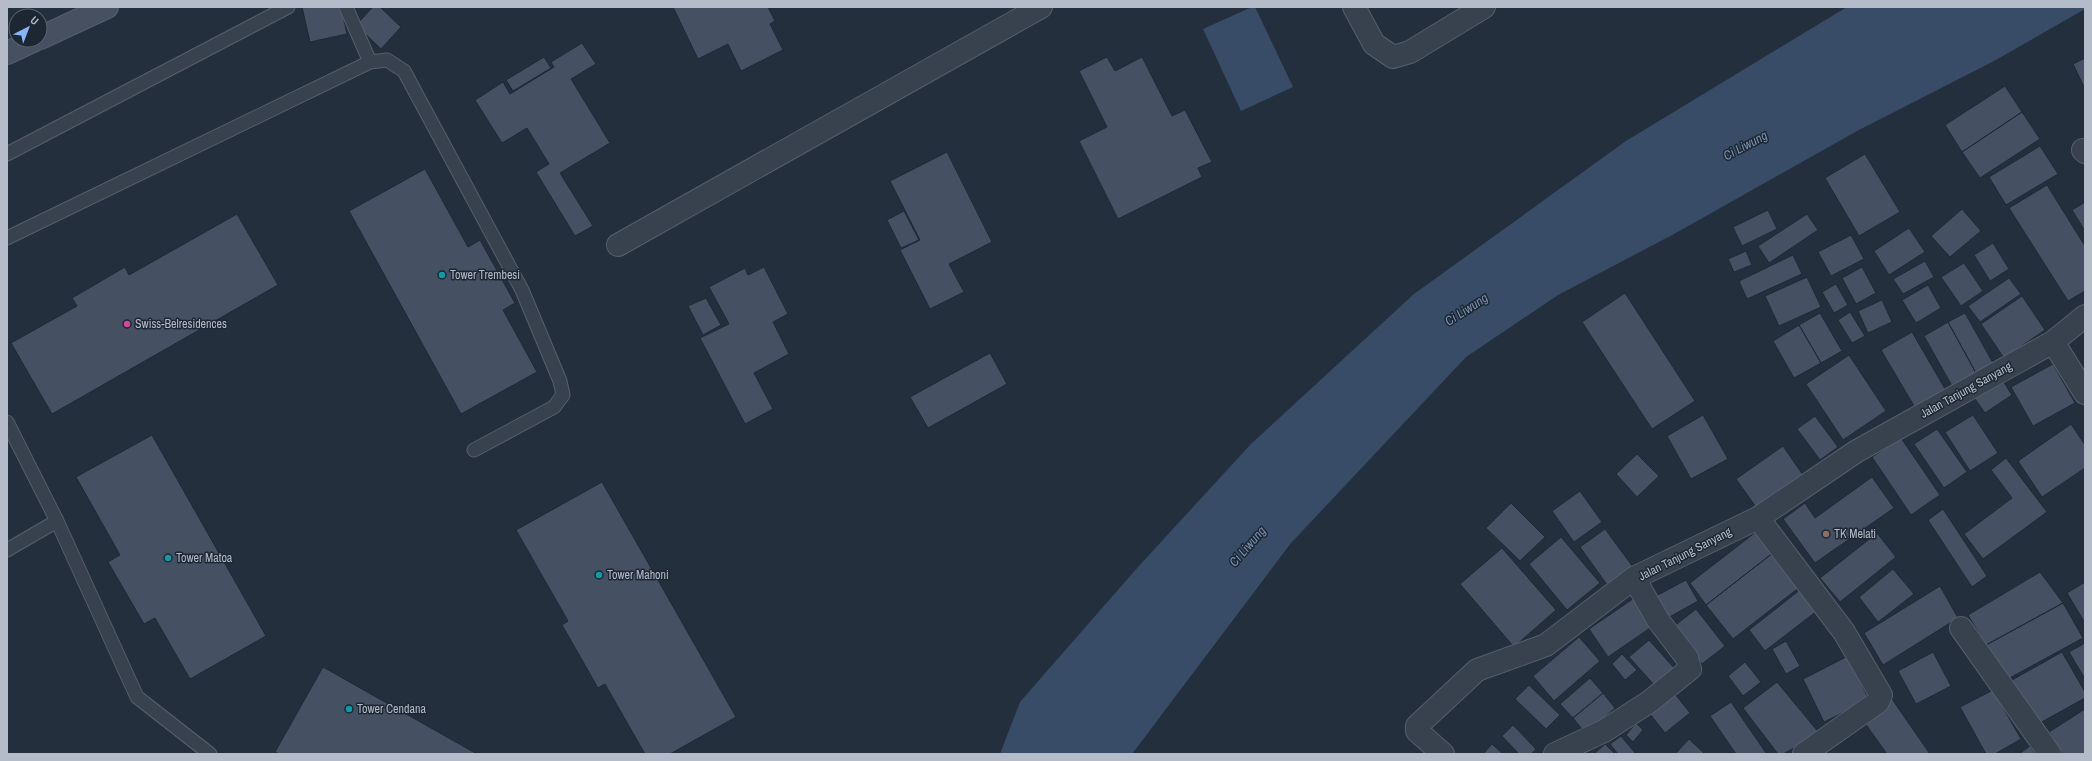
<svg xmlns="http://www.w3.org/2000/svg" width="2092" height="761" viewBox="0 0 2092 761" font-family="'Archivo Narrow',sans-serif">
<rect width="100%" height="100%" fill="#242f3e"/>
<path fill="#394c67" d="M1252 7H1255L1293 87 1241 111 1203 29Z
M1847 7H2085V9L1994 61 1857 131 1674 234 1558 295 1466 357 1291 543 1132 754H1000L1020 702 1138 567 1251 444 1414 294 1626 141Z"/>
<path fill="#455162" stroke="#1f2835" d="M302 7H341L347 34 310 42Z
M373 7H380L401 27 381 49 356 25Z
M673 7H768L775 21 770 24 783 50 741 71 728 44 698 59Z
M582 43 596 64 571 79 610 143 560 173 593 226 575 236 536 172 549 164 527 128 502 143 475 100 503 82 510 94 554 67 551 62Z
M544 57 551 68 513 91 506 80Z
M1107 57 1115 71 1142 57 1172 116 1185 110 1212 162 1198 168 1202 177 1118 219 1079 141 1107 127 1079 71Z
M2085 58V89L2073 64Z
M2005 86 2022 112 1962 152 1945 125Z
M2022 112 2040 139 1980 178 1962 152Z
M2040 146 2058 174 2006 205 1989 177Z
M947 152 992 242 949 264 964 292 930 309 900 250 920 240 890 181Z
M1865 154 1900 212 1859 236 1825 178Z
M425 169 468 247 480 240 515 303 503 310 537 372 461 414 349 211Z
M2047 185 2085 246V291L2068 301 2009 208Z
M2085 202V231L2072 210Z
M1962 209 1981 231 1950 257 1931 236Z
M1768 210 1777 229 1742 246 1733 227Z
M904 211 919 240 901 248 887 220Z
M237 214 278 285 52 414 11 343 77 306 72 298 125 267 129 275Z
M1807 214 1818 230 1769 263 1758 246Z
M1909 228 1925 252 1889 275 1874 251Z
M1851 235 1864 259 1831 276 1818 252Z
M1993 243 2009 269 1990 281 1974 255Z
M1746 251 1752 265 1734 272 1728 259Z
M1793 255 1802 274 1747 299 1739 281Z
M1925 261 1934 277 1903 294 1893 279Z
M1964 263 1983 291 1961 306 1941 277Z
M764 267 788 314 773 322 789 354 754 373 773 409 745 424 700 338 729 324 709 287 745 268 748 275Z
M1862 267 1876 293 1856 304 1842 278Z
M1807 277 1821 307 1779 326 1765 296Z
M2009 278 2021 294 1980 322 1968 306Z
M1836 284 1848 305 1834 313 1822 292Z
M1928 285 1941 308 1916 323 1902 300Z
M1625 293 1695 401 1652 429 1582 322Z
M2022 296 2045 330 2004 358 1981 324Z
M706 298 721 325 703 335 688 306Z
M1882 300 1892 322 1868 333 1858 311Z
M1850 312 1865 336 1852 343 1838 320Z
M1820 313 1842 351 1821 363 1799 325Z
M1965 313 1993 363 1976 373 1948 322Z
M1948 322 1976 373 1952 386 1924 336Z
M1799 325 1821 363 1794 378 1773 341Z
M1912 332 1948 394 1917 411 1881 350Z
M990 353 1007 384 928 428 910 397Z
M1849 355 1886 411 1843 440 1806 384Z
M2053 364 2075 403 2033 426 2011 387Z
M2001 378 2012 395 1985 413 1973 396Z
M1703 415 1728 459 1691 479 1667 436Z
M1973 415 1998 453 1970 471 1945 432Z
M1815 416 1838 447 1820 460 1797 429Z
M2071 424 2085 445V468L2042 497 2018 461Z
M1937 429 1967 472 1944 488 1914 444Z
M152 435 266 636 190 679 155 618 144 624 108 562 120 555 76 477Z
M1901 438 1940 495 1911 515 1872 457Z
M1783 446 1805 478 1758 510 1736 479Z
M1637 454 1659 476 1637 497 1616 474Z
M2006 458 2047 512 1983 559 1964 534 2012 498 1991 470Z
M1872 477 1894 508 1815 563 1783 519 1805 503 1815 518Z
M602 482 736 717 670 754H645L605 684 598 688 562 625 568 621 516 530Z
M1580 491 1602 522 1574 542 1552 511Z
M1511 503 1545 537 1520 561 1486 528Z
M1943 509 1987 576 1972 587 1928 520Z
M1761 528 1778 549 1706 605 1690 583Z
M1605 529 1636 571 1610 589 1580 547Z
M1877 533 1896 557 1840 602 1820 578Z
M1561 537 1600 583 1567 610 1529 564Z
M1502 548 1556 610 1514 647 1460 584Z
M1778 549 1805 583 1733 639 1706 605Z
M1893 569 1914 594 1878 622 1859 597Z
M2040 572 2063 603 1986 645 1968 615Z
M1686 580 1698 601 1666 619 1654 597Z
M2085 582V623L2067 593Z
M1806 585 1822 607 1765 651 1749 630Z
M1940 586 1958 618 1883 665 1864 633Z
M1637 596 1656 624 1608 657 1589 629Z
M2063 603 2083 638 2006 680 1986 645Z
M1696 609 1725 646 1702 664 1673 627Z
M1579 637 1600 661 1554 701 1533 676Z
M1649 640 1676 670 1656 687 1629 657Z
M1786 641 1800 666 1786 674 1772 649Z
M2085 643V679L2069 652Z
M1933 652 1951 686 1916 704 1898 671Z
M2062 652 2085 692V698L2038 724 2012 680Z
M1622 654 1637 670 1625 680 1612 664Z
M1848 656 1869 700 1824 722 1803 679Z
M1745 662 1761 682 1743 696 1728 676Z
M323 667 477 754H279L275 752Z
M1590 678 1603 693 1573 718 1560 704Z
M1777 682 1820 734 1783 754H1778L1743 708Z
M1529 685 1560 715 1546 729 1515 699Z
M1993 690 2021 739 1995 754H1986L1960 707Z
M1603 693 1615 708 1586 734 1573 718Z
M1675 694 1690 713 1665 733 1650 714Z
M1892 699 1930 754H1887L1862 719Z
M1731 702 1766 753 1764 754H1736L1710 716Z
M2085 709V754H2063L2049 732Z
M1636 723 1643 730 1633 742 1626 735Z
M1513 725 1536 749 1531 754H1519L1502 736Z
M1621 736 1636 754H1618L1610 744Z
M1689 739 1705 754H1675Z
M1492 744 1503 754H1483Z
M1605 744 1615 754H1594Z
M2030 746 2035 754H2019Z"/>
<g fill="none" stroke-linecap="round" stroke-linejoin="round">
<defs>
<path id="lane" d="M346 7 370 62
M7 154 288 7
M7 238 370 62 387 60 404 71 522 290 560 381 563 395 554 407 474 450
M7 422 57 521 137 697 210 754
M7 550 57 521"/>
<path id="street" d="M1354 7 1374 44 1393 57 1410 52 1484 7
M2083 150 2085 152
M618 245 1041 7
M2053 342 2085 393
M1961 628 2050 754
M1443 754 1417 731V726L1477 670 1546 645 1634 578
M1555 754 1604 731 1649 702 1690 669 1687 658 1658 620 1634 578 1758 518
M1804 754 1878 702 1881 695 1844 632 1758 518 1857 451 2053 342 2085 316"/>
<path id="secondary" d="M40 38 107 7
M7 53 35 40"/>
</defs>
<use href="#lane" stroke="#565f6c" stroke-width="15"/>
<use href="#street" stroke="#565f6c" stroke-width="24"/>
<use href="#secondary" stroke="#565f6c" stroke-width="24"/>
<use href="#lane" stroke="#38414e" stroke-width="13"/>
<use href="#street" stroke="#38414e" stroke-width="22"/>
<use href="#secondary" stroke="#465061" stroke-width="22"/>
</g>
<g fill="#0f9aa8" stroke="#1d2633" stroke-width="1.5">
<circle cx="442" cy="275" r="4"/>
<circle cx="168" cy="558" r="4"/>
<circle cx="599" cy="575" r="4"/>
<circle cx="349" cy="709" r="4"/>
</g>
<circle fill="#d1479c" stroke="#1d2633" stroke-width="1.5" cx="127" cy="324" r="4"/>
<circle fill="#8d6e63" stroke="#1d2633" stroke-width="1.5" cx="1826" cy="534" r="4"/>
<g text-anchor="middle" stroke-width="3" stroke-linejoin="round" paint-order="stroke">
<g font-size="12" fill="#b4bcc9" stroke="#1d2633" text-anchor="start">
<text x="450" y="279">Tower Trembesi</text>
<text x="135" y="328">Swiss-Belresidences</text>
<text x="1834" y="538">TK Melati</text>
<text x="176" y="562">Tower Matoa</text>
<text x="607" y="579">Tower Mahoni</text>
<text x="357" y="713">Tower Cendana</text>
</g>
<g font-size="12" fill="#b4bcc9" stroke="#1d2633">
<text transform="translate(1966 390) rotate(-29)" y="4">Jalan Tanjung Sanyang</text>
<text transform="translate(1685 554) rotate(-27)" y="4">Jalan Tanjung Sanyang</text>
</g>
<g font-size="13" font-style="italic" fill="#7c92b1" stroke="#1d2633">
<text transform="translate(1745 145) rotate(-28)" y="5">Ci Liwung</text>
<text transform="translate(1466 309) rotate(-33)" y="5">Ci Liwung</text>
<text transform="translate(1247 546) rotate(-49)" y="5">Ci Liwung</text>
</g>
</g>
<rect width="2092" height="761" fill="none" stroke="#b4bcc9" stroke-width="16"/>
<g transform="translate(28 28) rotate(42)"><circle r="19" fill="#1d2633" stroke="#59626f"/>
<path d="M0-3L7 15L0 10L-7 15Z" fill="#8ab4f8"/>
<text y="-6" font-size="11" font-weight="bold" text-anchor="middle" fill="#b4bcc9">U</text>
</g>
</svg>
